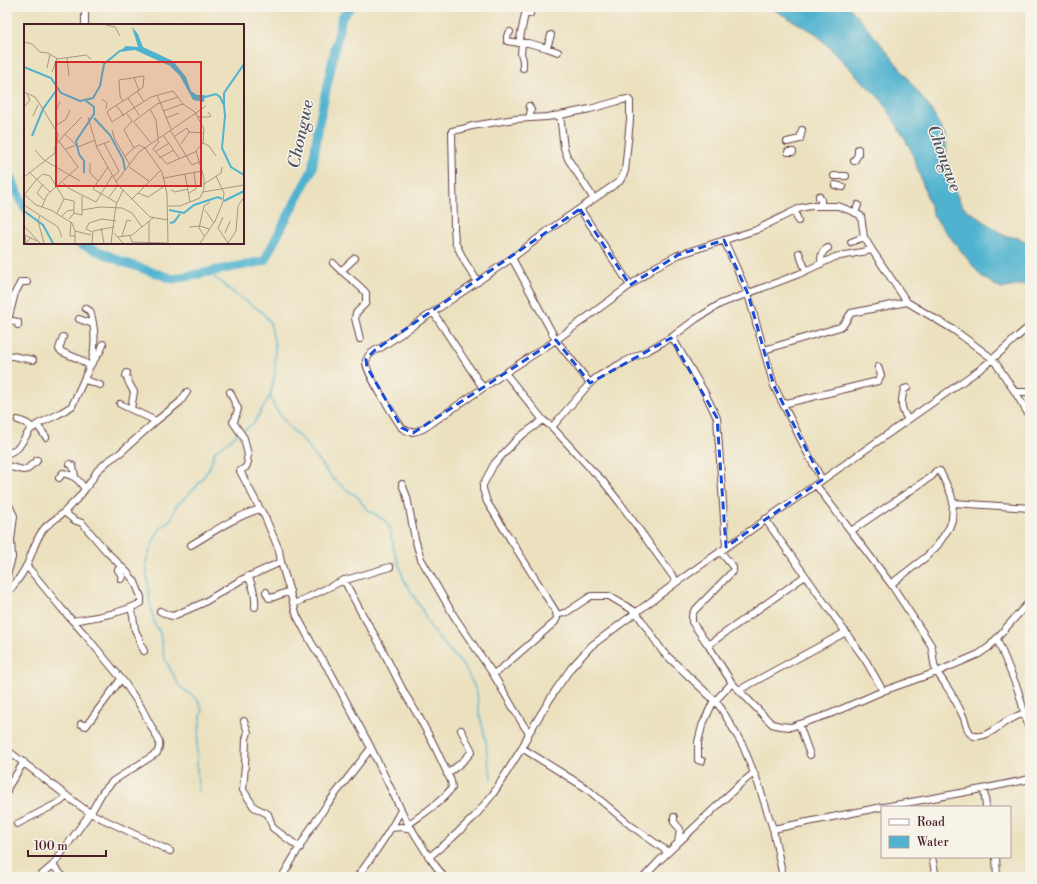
<svg xmlns="http://www.w3.org/2000/svg" width="1037" height="884" viewBox="0 0 1037 884" font-family="'Libre Bodoni',serif">
<rect width="100%" height="100%" fill="#f7f3e8"/>
<filter id="ink" filterUnits="userSpaceOnUse"><feTurbulence type="fractalNoise" baseFrequency=".025" numOctaves="2"/><feDisplacementMap in="SourceGraphic" scale="8" xChannelSelector="R" yChannelSelector="G"/><feConvolveMatrix kernelMatrix="1 2 1 2 8 2 1 2 1" color-interpolation-filters="sRGB"/></filter>
<filter id="wash" filterUnits="userSpaceOnUse"><feTurbulence type="fractalNoise" baseFrequency=".012" numOctaves="4" result="noise"/><feDisplacementMap in="SourceGraphic" scale="16" xChannelSelector="R" yChannelSelector="G"/><feGaussianBlur stdDeviation="0.9" result="paint"/><feColorMatrix in="noise" values="0 0 0 0 0 0 0 0 0 0 0 0 0 0 0 0 0 1.4 0 .05"/><feComposite in="paint" operator="in"/></filter>
<g filter="url(#wash)">
<rect width="100%" height="100%" fill="#ebe1bf"/>
<path fill="#50b2cf" stroke="#4d687d" d="M769 7H849L886 50 930 108 945 135 949 178 962 206 1005 236 1019 238 1028 243 1030 241V285H1020L1001 289 981 276 934 217 911 150 884 103 815 33Z"/>
<g fill="none" stroke-linecap="round" stroke-linejoin="round">
<path stroke="#50b2cf" stroke-width="1.5" d="M7 203 16 189
M208 272 235 294 262 312 270 322 275 345V374L270 396 254 423 241 432
M270 396 274 406 288 426 302 439 315 456 332 478 347 490 355 495 359 498 361 502 367 509 384 520 389 526 394 550 404 580 424 613 427 621 431 628 442 642 458 660 465 668 477 692 479 712 486 741 487 758 492 778
M199 792 197 772V746L202 710 199 701 193 696 179 686 164 657 160 633 155 625 150 604 146 562C149 554 151 546 155 538 157 534 159 530 162 527 169 520 175 518 175 507L196 487 209 469 215 451 238 434"/>
<path stroke="#50b2cf" stroke-width="9" d="M7 169 25 209
M79 243 123 262 173 279 264 261 312 170 320 118 342 17 351 7"/>
</g>
</g>
<g filter="url(#ink)">
<g fill="none" stroke-linecap="round" stroke-linejoin="round">
<defs>
<path id="minor" d="M85 7V25
M530 14H525L519 43H528L547 48
M510 32 507 36V41L519 43
M551 35C550 40 548 43 547 48L558 52
M522 43 521 54 523 60V68
M560 115 564 148 568 159 594 199
M529 118 531 110 529 106
M787 142 800 139 802 130
M788 152H793
M854 161 858 155V149
M834 176H846
M835 185 843 187
M819 196V198L821 199V206
M580 209 630 285
M795 211 798 221
M855 213 858 205
M724 240 748 294 774 386 809 456 822 480
M851 242 864 237
M799 253 806 271
M512 258 556 340 590 383
M333 263C343 274 357 282 366 293V303L356 313 355 318 360 339
M821 264C821 257 821 251 828 248
M341 271 355 258
M478 282 465 262 455 242 454 227 452 131 462 129 472 126 515 119 547 117 560 115 590 109 622 100 628 99 630 101V120L625 171 620 181 553 227 512 258 382 347C376 350 368 353 366 361 364 371 395 417 402 428 411 434 414 432 423 429L505 373 556 340 655 267 678 255 756 230 800 208 810 206H838L854 212 861 216 864 237 872 250 907 302 954 330 993 359 1015 392 1030 417
M85 308 90 311C95 326 96 345 92 361
M433 312 483 388
M79 319 93 324
M8 320 18 322V325
M7 324 15 293 21 282H27
M63 337 59 349 62 352 79 359 90 366
M672 337 705 393 717 418 726 547
M764 350 840 327 844 324 851 313 907 302
M7 355 33 360
M127 373 126 376 130 385 134 392 131 409
M85 380 100 385
M907 388 904 389C901 402 900 409 908 419
M230 392 238 409 235 419 233 422 244 438 248 455 247 459 248 462 246 467 240 471 260 509 265 517 279 550 281 562 297 616 312 644 331 673 371 748 406 820 429 857 444 877
M1015 392H1030
M120 404 156 421
M783 404 878 381 881 375 878 367
M18 420 26 423 33 428
M543 420 552 427 589 467 602 480 620 503 677 582
M37 425 46 437
M552 427 590 383 597 377 620 364 649 350 672 337 696 319 720 304 799 274 835 257 872 250
M7 454 18 448 30 430 38 424 57 415 72 406 90 366 101 350 103 344
M70 464 73 466 75 476
M7 466 23 470 28 469 30 466 36 462 37 460
M59 478 63 473C75 476 78 479 85 489
M402 484 407 497 415 539 421 559 454 616 493 674 524 726 529 733
M816 485 891 584 931 645C934 654 932 664 937 672 939 676 943 680 945 684 952 694 958 705 963 716 966 722 967 735 975 736 987 738 998 726 1007 721 1013 718 1019 715 1024 713
M7 501 14 516 11 540 12 558 7 575
M953 503 1030 508
M64 512 79 497 91 481 97 471 108 461 120 453 156 421 180 402 187 392
M765 519 866 661 883 691
M851 531 932 476 936 471H940L941 473 951 494 953 503 952 520 949 528 937 546 926 557 891 584
M191 545C213 532 236 516 260 509
M720 551 733 567V571L694 611 692 616V622L708 645 732 683 772 724 780 726 791 727 830 714 883 691 937 672 979 654 989 647 1030 601
M26 566 31 571 62 609 87 637 124 682 141 707 159 741C160 746 159 749 157 753L113 781 102 793 93 809 53 865 39 877
M248 576C253 586 256 596 255 607
M121 579 122 576 118 570 122 567
M344 580 361 612 378 641 405 694 419 717 434 745 451 781 452 788C440 803 424 813 409 824
M266 592 269 598 274 597 290 591
M7 593C15 585 22 574 27 565 32 554 35 540 43 530 48 523 57 519 64 512L74 520 82 523 106 551 127 572 135 582 141 597V603C120 614 96 617 73 621
M294 604 342 581 390 567
M131 608 133 616 135 630 140 640V643L144 651
M160 611 168 615 173 616 203 603 241 580 281 562
M557 615 567 612 591 596H609L636 612 663 652 714 700 721 708 743 746 758 783 773 829 783 877
M997 639 1018 690 1030 733
M708 645 805 576
M493 674 502 668 555 622 557 618 556 612 487 502 483 489V485L494 464 518 438 543 420 505 373
M739 690 846 632
M715 701 732 683
M244 721 248 732 246 739 245 765 243 790 254 807 268 814 273 828 300 848
M81 724 86 726 121 679
M799 724 810 755
M522 748 586 788 630 825 668 852
M7 750 76 803 90 813 170 851
M702 761 698 760V742L702 726 714 700
M447 774C456 767 466 760 472 751L461 730
M984 789 986 807
M7 791 8 787 24 762
M884 807 982 789 1030 779
M674 817V822L680 829 678 843
M17 824 60 802 67 796
M391 828 402 827 412 829
M773 829 882 807
M429 857 451 839 475 816 493 794 522 748 529 733 555 691 571 668 591 646 677 582 979 370C997 357 1012 340 1030 326
M932 857 936 877
M996 857 997 877
M53 865 63 877
M282 877 309 831 326 806 371 748
M357 877C373 856 389 834 401 810
M644 877 659 861 739 785 754 773"/>
</defs>
<use href="#minor" stroke="#623c41" stroke-width="8"/>
<use href="#minor" stroke="#fff" stroke-width="6"/>
</g>
</g>
<path fill="none" stroke="#1d4ed8" stroke-width="3" stroke-dasharray="8 5" stroke-linejoin="round" d="M580 209 630 285 678 255 724 240 748 294 774 386 822 480 726 547 717 418 671 338 590 383 556 340 413 433 402 428 367 367 366 359 375 350Z"/>
<g text-anchor="middle" stroke-width="3" stroke-linejoin="round" paint-order="stroke">
<g font-size="17" font-style="italic" fill="#4c5264" stroke="#f7f3e8">
<text transform="translate(300 134) rotate(-78)" y="6">Chongwe</text>
<text transform="translate(945 158) rotate(70)" y="6">Chongwe</text>
</g>
</g>
<g transform="translate(24 24)">
<rect width="220" height="220" fill="#ebe1bf"/>
<path d="M108 3 114 10 119 23 149 37 162 53 167 67 173 71H181L180 78 169 76 156 52 146 42 111 26 95 28 102 22 114 23Z" fill="#50b2cf"/>
<path fill="none" stroke="#50b2cf" stroke-width="2" d="M0 43 27 54 37 69 56 77 69 74 76 62 80 40 97 26M177 74 192 70 196 73 200 81 201 92 198 124 207 143 220 151M200 81V69L220 40M70 94 86 111 99 135 101 146M8 112 19 85 34 64M60 149V137L55 130 52 117 70 90V83L61 76M200 177 220 167M145 186 160 189 170 181 194 173 198 175M0 187 19 201 29 219M146 199 150 198 156 190"/>
<path fill="none" stroke="#ab9384" stroke-width="1" d="M82 1 91 3 96 12M0 18 8 20 16 28 24 29 34 35 62 31 67 35M43 34 45 52M23 44 26 30M28 48 33 34M110 54 115 66M113 67 120 78M0 68 11 73 19 85 34 110 33 120M133 71 147 105M104 74 115 91M78 75 83 79 82 85M99 77 96 72 95 56 120 52 119 63 104 74 99 77 85 86 83 88 88 98 127 73 149 67 159 80 171 88 180 105 179 119 171 128 143 140 129 125 135 118 133 115M92 81 100 92M0 83 6 76 3 70M126 85 132 96 134 114M139 87 159 80M9 92 14 81M64 93 73 124 94 161 126 193 144 196M174 93H185L187 92 184 88M142 94 155 89M109 97 127 119M109 98 133 80 154 73M33 101 32 87 36 77M32 106 33 101 42 95 46 86M88 106 91 116 106 141M146 106 168 141 175 138M165 108 180 109M41 110 58 93M139 111 155 134M151 112 163 104 165 108M80 119 95 147 89 153M179 119 185 122 192 132M157 120 165 108M73 122 86 117M54 123 71 116M110 124 115 121 121 124 138 148 143 170 144 219M11 126 20 136 56 157M172 127 178 147M131 128 145 119M101 132 110 124 100 106 108 97 103 90M135 134 150 126M66 139V149L74 157M84 143 69 165 93 179M105 143 125 157M5 148 26 168M161 150 166 178M0 153 31 129V122L41 110 52 121 42 125M140 154 178 147 180 155V165L176 174 156 182H143M92 158 115 128 182 82M39 159 46 165 72 178 88 152M19 160 13 169 20 176M180 160 197 149 198 143M147 166 151 168 164 165M179 168 220 161M114 169 124 173 142 161M165 169 172 165 170 148M0 170 12 181 27 186 48 199 51 207V219M1 170 13 155 19 150 26 152 40 175M85 173 94 161M40 175 50 177V189L45 195M108 175 137 146M0 181 34 203 38 213M18 183 23 171 54 143 35 117M58 186 76 183 98 184 108 189 118 203M181 186 190 199M33 189 40 175M50 189 58 191V172M16 191 14 197 20 219M38 192 43 187 50 186M199 193 194 204 204 219M125 197V219M47 198 46 212H51M0 202 16 219M165 203 176 202 185 205M77 204 80 219M51 207 67 211M68 208 62 205 65 199 78 195 92 197M90 209 99 219M201 209 206 197M98 212 103 196 107 197M106 212 108 218 143 219M94 213 108 211 129 194M181 213 175 204 180 182 186 178M7 214 2 219 1 211 13 217M68 219 69 207 90 203M87 219 92 181 99 166M176 219 191 197 199 178 200 169 192 152M204 219 212 207 214 182 220 173"/>
<path fill="#d62828" fill-opacity="0.15" stroke="#d62828" stroke-width="2" d="M32 38H177V162H32Z"/>
<rect width="220" height="220" fill="none" stroke="#4a1f2b" stroke-width="2"/>
</g>
<rect width="1037" height="884" fill="none" stroke="#f7f3e8" stroke-width="24"/>
<rect x="881" y="806" width="130" height="52" fill="#f7f3e8" stroke="#b29e9c"/>
<rect x="889" y="819" width="20" height="6" fill="#ffffff" stroke="#b29e9c"/>
<text x="917" y="826" font-size="12" fill="#4a1f2b">Road</text>
<rect x="889" y="836" width="20" height="12" fill="#50b2cf" stroke="#b29e9c"/>
<text x="917" y="846" font-size="12" fill="#4a1f2b">Water</text>
<path d="M28 850v6h78v-6" fill="none" stroke="#4a1f2b" stroke-width="2"/>
<text x="34" y="850" font-size="12" fill="#4a1f2b" stroke="#f7f3e8" stroke-width="3" paint-order="stroke">100 m</text>
</svg>
